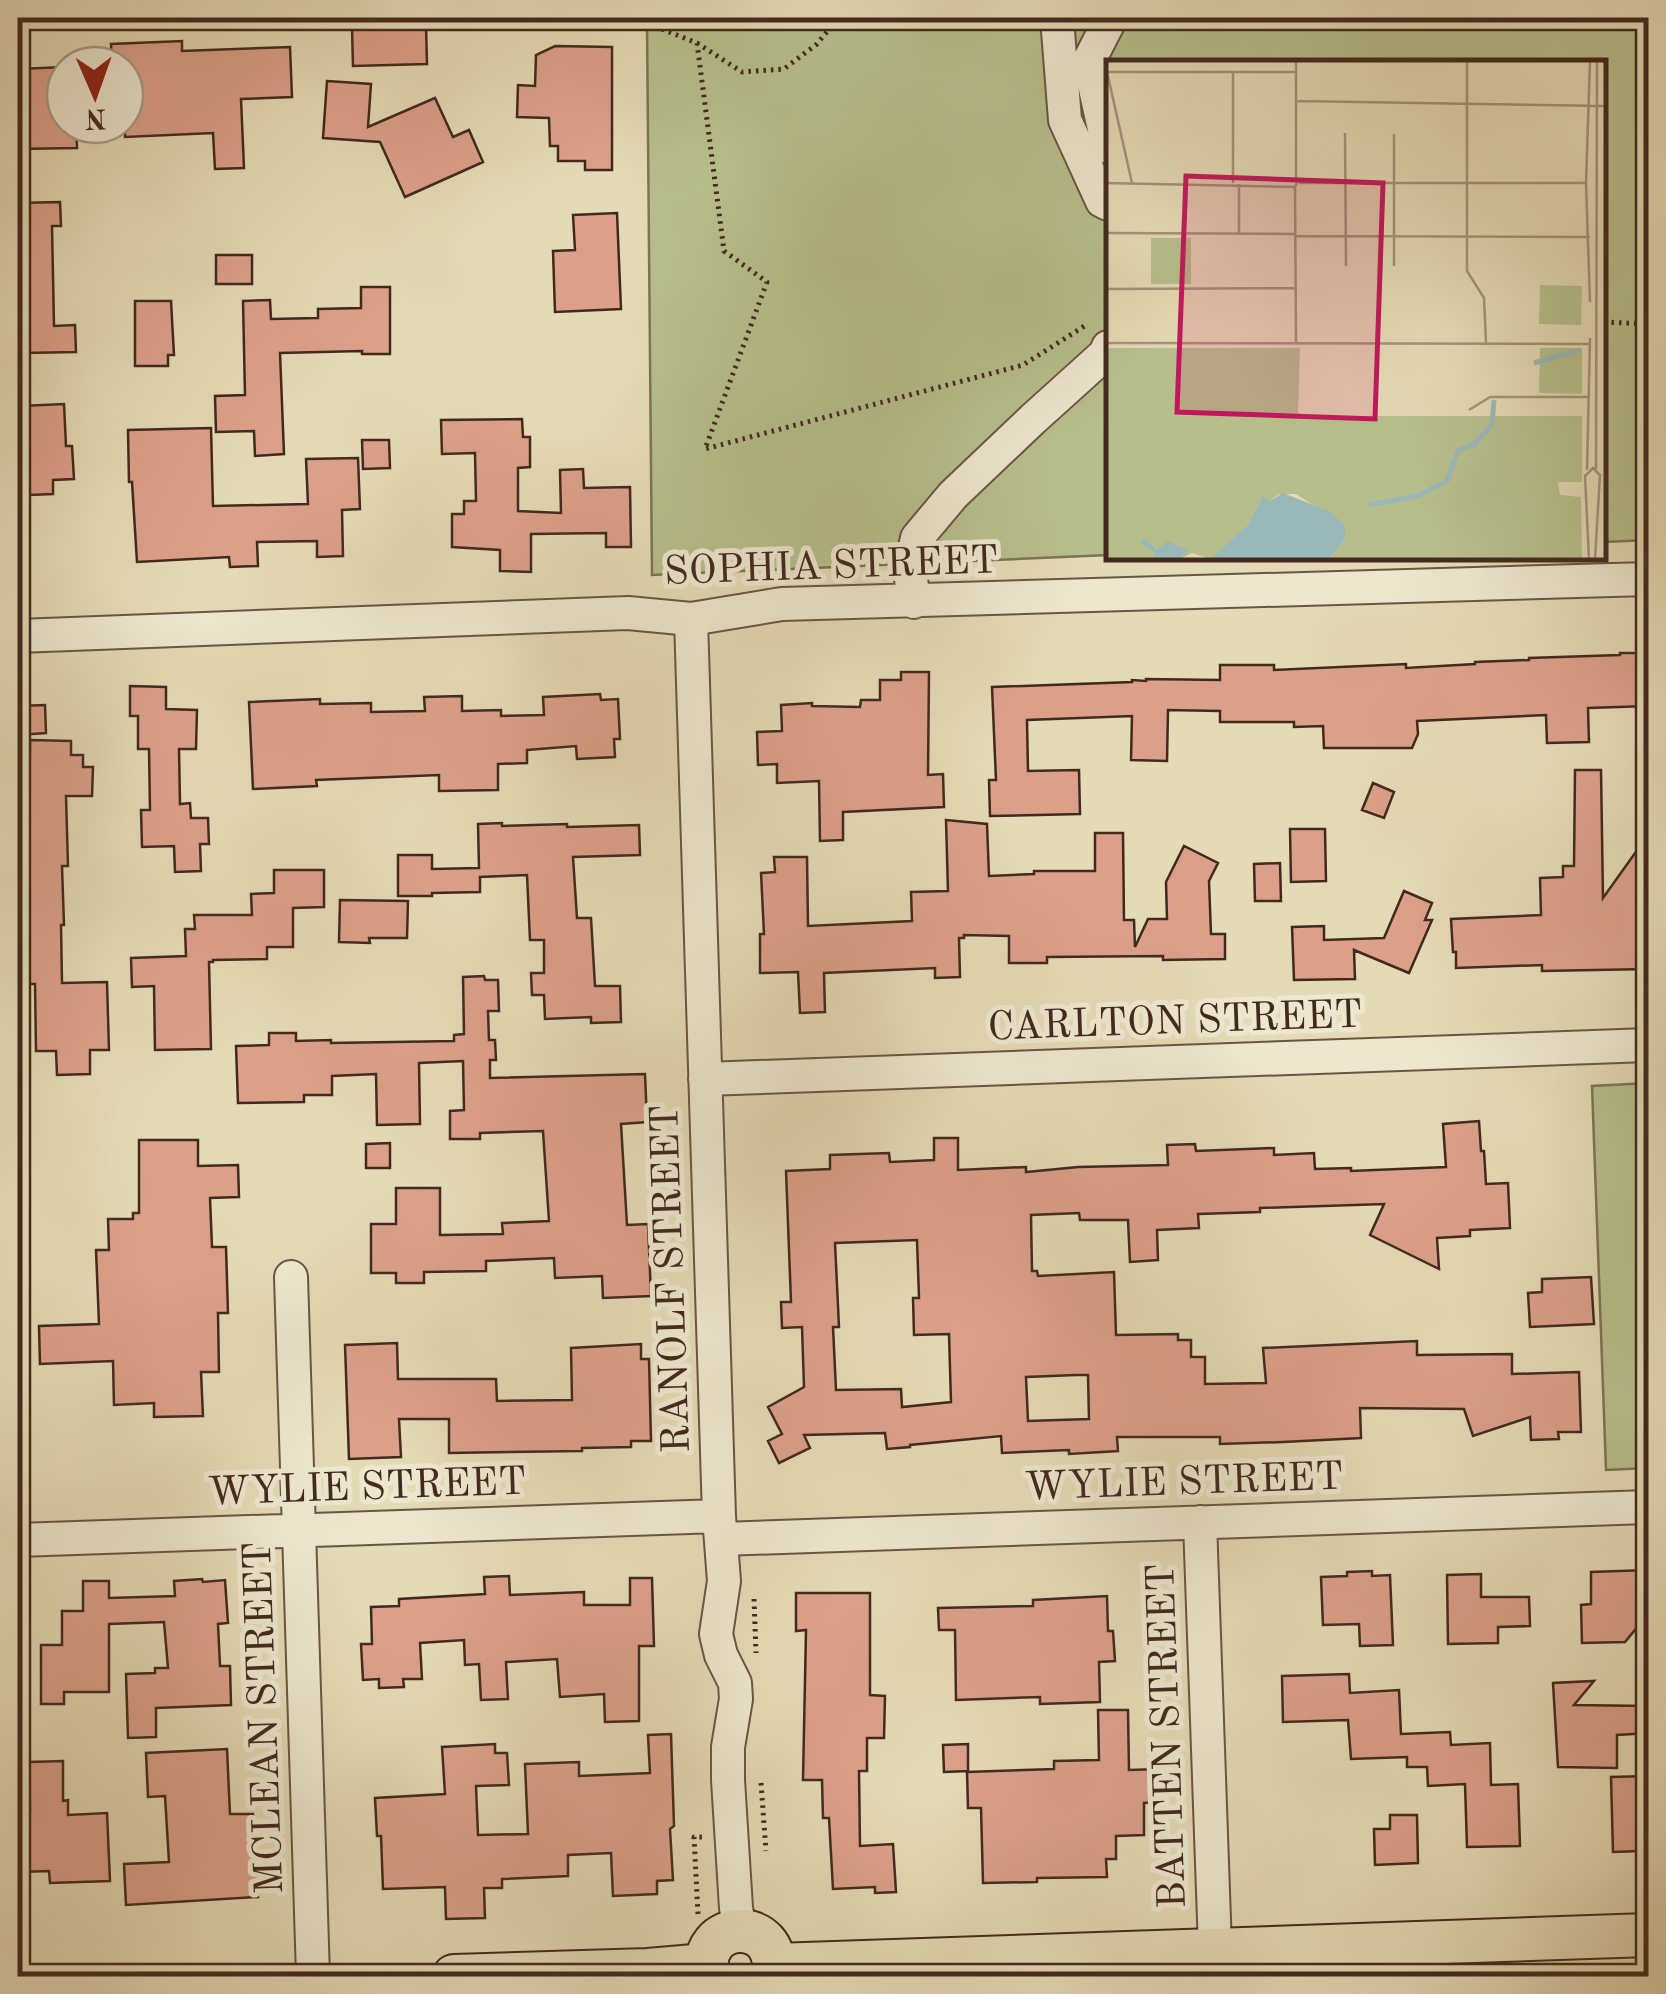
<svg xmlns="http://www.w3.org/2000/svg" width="1666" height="1994" viewBox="0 0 1666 1994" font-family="'Old Standard TT',serif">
<rect width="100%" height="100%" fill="#e4dab5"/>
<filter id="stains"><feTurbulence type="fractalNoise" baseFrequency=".002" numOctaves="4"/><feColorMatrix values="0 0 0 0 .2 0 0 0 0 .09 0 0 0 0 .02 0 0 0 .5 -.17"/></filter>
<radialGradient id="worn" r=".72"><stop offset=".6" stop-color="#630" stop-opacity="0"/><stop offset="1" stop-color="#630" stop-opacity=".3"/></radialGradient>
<path fill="#b6bf8c" stroke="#7c7455" stroke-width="2.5" d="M18 18H352L18 29Z
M619 18H1648V540L1604 542V62H1108V555L652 575 647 26Z
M1648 1083V1468L1606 1470 1592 1086Z"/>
<path fill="#dca08a" stroke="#42291e" stroke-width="2.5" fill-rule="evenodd" d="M426 25 427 64 353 66 352 27Z
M182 41V51L290 47 292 97 241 99 244 168 215 169 213 133 125 137V65H112L111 44Z
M555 46 612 47V170H585V161H558V146H550L549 118 517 117 518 85 535 86 536 55Z
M65 67V125H76L77 148 18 149V69Z
M327 81 371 84 368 127 435 98 453 137 469 130 483 162 405 197 380 142 323 138Z
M60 202 61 226H52L54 326 75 325 76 352 24 353 22 293H28L26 243 19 244 18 203Z
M617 213 621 309 555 312 553 251 575 250 573 215Z
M216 255H252V284H216Z
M361 287H390V354H362V351L280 353 284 454 255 456 254 431 216 432 215 396 245 395 243 301 270 300 271 319 318 318V309L361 308Z
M135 301H171L174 355H168V366H135Z
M64 404 66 446H72L74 479 53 480V494L30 495 27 446 18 447V411H21V406Z
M522 419 523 437H530V467L518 468V511L561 513 560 470 583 469 584 488 630 487 631 547H606V533L531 534V572L500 571V550L452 547V514H464V501H476L475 453 442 454 441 420Z
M211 428 213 506 308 504 306 459 358 458 360 509 342 510 343 556 317 557V541L257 542 258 566 230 567 229 557 137 562 132 482H129L128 430Z
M362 440H389L390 468 363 469Z
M1620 653H1648V706L1588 708 1589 742 1547 743 1546 715 1417 721 1418 734 1412 748H1324L1323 726 1294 727V722H1220V711L1168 710 1167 761 1131 760 1132 716 1027 720 1028 771 1079 770 1080 814 990 816 989 780H996L992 687 1132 682V680L1146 681V679L1220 680V665H1274V670L1406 664V668L1475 664V662L1529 660V658L1620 655Z
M901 672H929L928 775 943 774 944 807 843 812V840L820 841 819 781 777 783V764L758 765 757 732 782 731 781 705 812 703V706L860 707 861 700H880V680H901Z
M130 686 166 687V709L197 710 196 749H179L180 804 190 803 191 818H208L209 844H200L201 871 175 872 174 846 142 847 141 810H150L149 749H138V716H130Z
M600 694 601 700 618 699 620 739H614L615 757 577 759 576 746 527 750V763L498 764V790L439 791V775L316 780 317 786 253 789 249 702 320 699V704L371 703V712L425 711 424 697 462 696V711L501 710V716L544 715 543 697Z
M45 705 46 733 18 735V706Z
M30 740 71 741V755H83V767H93L92 796H66L68 866H62L64 925H61L62 983 107 982 109 1050H90V1074L57 1075 56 1051H36L35 984H26L22 867H19L18 831H29Z
M1575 770H1601L1603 898 1648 835V969L1542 971V965L1456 968V952H1453L1451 919 1541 915 1540 878 1563 877V866H1574Z
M1373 783 1394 792 1384 818 1362 810Z
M946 820 987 824 989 876 1034 874V871H1095V833H1123L1124 920H1134L1135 947 1148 919H1167L1166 882 1184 846 1218 863 1209 881 1211 934H1225V959L1163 960V956L1047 957V963H1009V936L964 935V938H959L960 977 935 978V968L824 973 825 1012 800 1013 798 972 760 973V934H764L761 873 775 872 774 857H807L808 926 912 921 911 892 948 891Z
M502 823V826L567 824V827L639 825 640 855 573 857 577 918H591L595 986H620L621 1022 591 1023V1017L545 1019 544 995H532L531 973H544V940H530L527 875 480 877V892L432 893V896H398V855H432V869L479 868 478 824Z
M1290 829H1325L1326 881 1291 882Z
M1280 863 1281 901H1255L1254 864Z
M274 870H324V907L293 908V947H267V959L213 960V962H209L211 1049 155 1050 154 986 132 987 131 958 186 956 185 929H195L194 915H252L251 894 274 893Z
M1404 891 1432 903 1425 920H1432L1409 973 1354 950 1355 979 1294 980 1292 927 1324 926V940L1384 938Z
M340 900 408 901 407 938H369L370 943 339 942Z
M484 976 485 980H498L499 1011H488L489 1040H495L496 1060H490V1078L645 1074 647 1122 621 1124 627 1225 648 1224 651 1296 603 1298 602 1276 555 1278 554 1258 486 1261V1271L424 1272V1283H396V1273H371V1224H396V1188H440V1235L503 1234 502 1223 549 1221 543 1131 480 1133V1139H450V1111L464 1110 463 1061 419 1063 420 1124 377 1125 376 1074 332 1076V1095H304V1102L238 1103 236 1046 269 1045V1033H296V1041L331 1040V1043L454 1041V1035L464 1034 463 977Z
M1479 1121 1481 1151H1484L1486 1184 1508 1183 1510 1228 1470 1230V1236L1437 1238 1439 1269 1370 1235 1384 1204 1260 1208V1212L1198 1214 1199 1228 1157 1230 1158 1260 1130 1262 1128 1220H1080L1079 1213 1031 1215 1032 1271H1037L1038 1276 1114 1272 1116 1335 1178 1334V1340H1191V1357H1205V1384L1266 1383 1263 1348 1417 1341V1355L1512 1354V1374L1579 1372 1581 1432H1558L1559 1439 1531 1440 1530 1417 1473 1436 1464 1409 1360 1408 1361 1438 1283 1442 1220 1444V1437H1117L1118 1451 1069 1454V1450L1002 1453 1001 1436 910 1445V1447L887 1449 885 1433 804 1435 810 1448 779 1463 768 1441 782 1434 768 1407 804 1387 802 1327 782 1328 781 1302H791L786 1171 830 1169V1155L889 1153 890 1162 934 1160V1138H958V1170L1026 1167V1172L1078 1167 1168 1165 1167 1145 1195 1144 1196 1151 1274 1148V1155L1314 1153 1315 1169 1351 1168V1171L1446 1167 1443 1124ZM917 1240 919 1298H913L914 1335 949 1334 951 1402 902 1407 901 1389 836 1390 833 1327H839L835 1243ZM1076 1375H1088L1089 1419 1028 1421 1026 1377Z
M139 1140H198V1166L238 1165 239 1197 210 1198 212 1247H226L228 1313H218L219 1372H201L203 1416 154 1417V1403L114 1405 113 1361 40 1364 39 1326 99 1324 96 1250H109L108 1219H133V1213H139Z
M390 1143V1168H366V1144Z
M1591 1277 1594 1324 1530 1327 1528 1293 1542 1292V1279Z
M397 1343 398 1379H496L497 1401 572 1400 571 1348 641 1344V1359H649L651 1441H631V1447L582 1448V1451L449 1453V1419H399L401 1457 349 1459 345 1345Z
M1648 1570V1614L1625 1642 1582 1643 1581 1605 1591 1604V1572Z
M1372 1571V1576L1390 1575 1393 1645 1360 1646 1359 1624 1323 1625 1321 1577 1347 1576V1572Z
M1481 1574V1597H1529L1530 1626 1498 1627V1643L1448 1644 1447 1575Z
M509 1576 510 1595 584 1592V1605H630V1578H652L654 1646H639V1721L605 1722 604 1694 560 1697 557 1659 506 1662 508 1699 481 1700 479 1664 465 1665 464 1640 420 1643 422 1679H403L404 1687 379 1688V1679L363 1680 361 1644H372L371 1607 399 1606V1599L485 1594 484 1577Z
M202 1579 203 1582 225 1580 228 1623 218 1624 220 1666H230L231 1705 156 1708V1737L128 1738 126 1674 155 1673V1668H168L164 1622 109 1624V1692H64V1704H41V1645H62V1611H83V1581H109V1598L175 1596 174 1581Z
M796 1593H870V1695L885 1696 884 1738H867V1771H859L860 1846 893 1844 896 1892 875 1893V1887L833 1889 829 1818H823L822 1780H803L806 1630 796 1631Z
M1107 1596 1108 1631H1113L1115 1661 1099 1662 1100 1702 1040 1704V1697L956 1700 955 1630H939L938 1608 1033 1606V1600Z
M1349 1674 1350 1693 1399 1690 1401 1734 1450 1732 1451 1745 1490 1743 1491 1785 1518 1784 1520 1846 1467 1847 1465 1784 1428 1786 1427 1767H1407V1757L1351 1759 1348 1720 1283 1722 1282 1676Z
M1594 1681 1574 1705 1648 1706V1733L1617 1735V1768L1558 1767 1553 1683Z
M1098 1710H1128L1129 1770 1160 1769 1161 1802 1144 1803V1835L1116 1836V1859H1106L1107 1877 1037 1878V1882L983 1883 981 1808H968L967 1772 1054 1769V1761L1099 1760Z
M671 1734 674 1826 670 1829 673 1880 657 1881V1894L613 1896 611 1853 568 1855V1876L502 1879V1888H484L485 1918 446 1919 445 1887 383 1889 381 1836H377L375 1798 445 1794 442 1747 495 1744V1753H507L509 1785 476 1786 478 1835 528 1834 525 1764 579 1762V1776L650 1773 648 1735Z
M968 1744V1771L944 1772 943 1745Z
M227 1749 230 1814H253L258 1897 126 1905 124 1864 169 1862 165 1796 148 1797 146 1753Z
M63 1761V1801L68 1800V1815L107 1813 110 1881 50 1883 49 1871 18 1872V1811H30L29 1762Z
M1648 1776V1814H1639L1640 1851 1613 1852 1611 1777Z
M1390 1815H1417L1418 1863 1375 1865 1374 1829H1390Z"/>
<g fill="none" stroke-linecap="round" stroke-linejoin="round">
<defs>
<path id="minor" d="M1057 18 1065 120 1102 201 1108 204
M1108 147 1089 61 1111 18
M914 602 910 571 917 538 953 495 1033 419 1105 354 1108 347
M691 619 719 1516 724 1581 716 1634 721 1655 735 1683 736 1699 728 1747V1780L736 1908 740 1930
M18 636 628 613 691 619 782 604 1648 579
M705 1079 1648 1045
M291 1277 313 1976
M1200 1522 1215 1948
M722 1539 1648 1507
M18 1540 719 1516"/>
<path id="major" d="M775 1965 1648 1935
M454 1976 648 1970 706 1965
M708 1976C695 1918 783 1914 773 1976"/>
</defs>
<use href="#minor" stroke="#6a5544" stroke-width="36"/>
<use href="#major" stroke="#42291e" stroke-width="46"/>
<path stroke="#42291e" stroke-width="5" stroke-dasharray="2.5 5" stroke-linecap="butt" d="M634 18 697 43 724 251 767 282 705 449 1023 365 1086 325
M697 43 742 72 784 69 817 44 838 18
M1604 322 1648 324
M754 1599 756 1653
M761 1783 766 1851
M698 1914 694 1837H702"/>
<use href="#minor" stroke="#ede7cf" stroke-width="32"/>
<use href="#major" stroke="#e4dab5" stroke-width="42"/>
</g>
<g text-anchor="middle" stroke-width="10" stroke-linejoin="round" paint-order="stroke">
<g font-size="40" fill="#42291e" stroke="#ede7cf">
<text transform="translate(831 564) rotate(-2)" y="14">SOPHIA STREET</text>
<text transform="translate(1175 1019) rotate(-2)" y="14">CARLTON STREET</text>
<text transform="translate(669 1279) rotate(-92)" y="14">RANOLF STREET</text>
<text transform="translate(1184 1480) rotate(-2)" y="14">WYLIE STREET</text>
<text transform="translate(367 1485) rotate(-2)" y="14">WYLIE STREET</text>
<text transform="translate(262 1718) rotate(-92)" y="14">MCLEAN STREET</text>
<text transform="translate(1165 1736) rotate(-92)" y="14">BATTEN STREET</text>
</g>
</g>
<g transform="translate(1106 60)">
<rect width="500" height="500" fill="#e4dab5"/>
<path d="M45 178H85V224H45ZM434 225 476 226 475 265 433 264ZM0 288H194L192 353 199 356H476V422H452L454 435 475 437 476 499H223L239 479V466L190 434H173L163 441 157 437 142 464 104 499 86 493 74 499 41 486 49 493 46 499H0ZM434 288H476V334L433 333Z" fill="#b6bf8c"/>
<path d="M177 433 225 452 239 466V479L223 499H104L142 464 157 436 163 441ZM38 477 51 490 61 481 82 490 74 499H46L49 493 35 483Z" fill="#9bb8b9"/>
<path fill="none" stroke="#9bb8b9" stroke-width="5" d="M428 303 474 290M263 445 311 436 341 421 352 390 368 385 386 364 388 340"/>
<path fill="none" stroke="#a39379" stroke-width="2.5" d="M190 1V119M361 1V211L378 238 380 283M0 12H190M1 12 26 123M127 13V123M190 41 500 46M239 73 240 206M288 74V206M0 123 189 127 192 120M193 123H480M480 123 484 242M480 123 484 1M133 124V174M189 127 190 283M0 173 190 174M190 176 484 177M0 229 190 228M0 283 483 284M363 350 384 337H483M490 409 491 1M481 410 484 278M483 499 479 416 487 408 494 415 489 499"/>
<path fill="#c2185b" fill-opacity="0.15" stroke="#c2185b" stroke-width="5" d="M80 116 277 123 269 359 71 352Z"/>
<rect width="500" height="500" fill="none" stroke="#42291e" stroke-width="5"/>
</g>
<rect width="1666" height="1994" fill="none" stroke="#e4dab5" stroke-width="60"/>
<rect x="20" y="20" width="1626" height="1954" fill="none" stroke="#42291e" stroke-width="5"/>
<rect x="30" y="30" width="1606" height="1934" fill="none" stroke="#42291e" stroke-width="2.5"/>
<g transform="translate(95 95) rotate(178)"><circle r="48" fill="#ede7cf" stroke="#a99b88" stroke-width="2.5"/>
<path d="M0-8L18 38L0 25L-18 38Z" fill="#8f2418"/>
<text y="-15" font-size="28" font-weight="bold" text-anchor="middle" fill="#42291e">N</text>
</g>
<rect width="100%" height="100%" filter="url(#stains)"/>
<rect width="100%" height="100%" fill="url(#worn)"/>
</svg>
